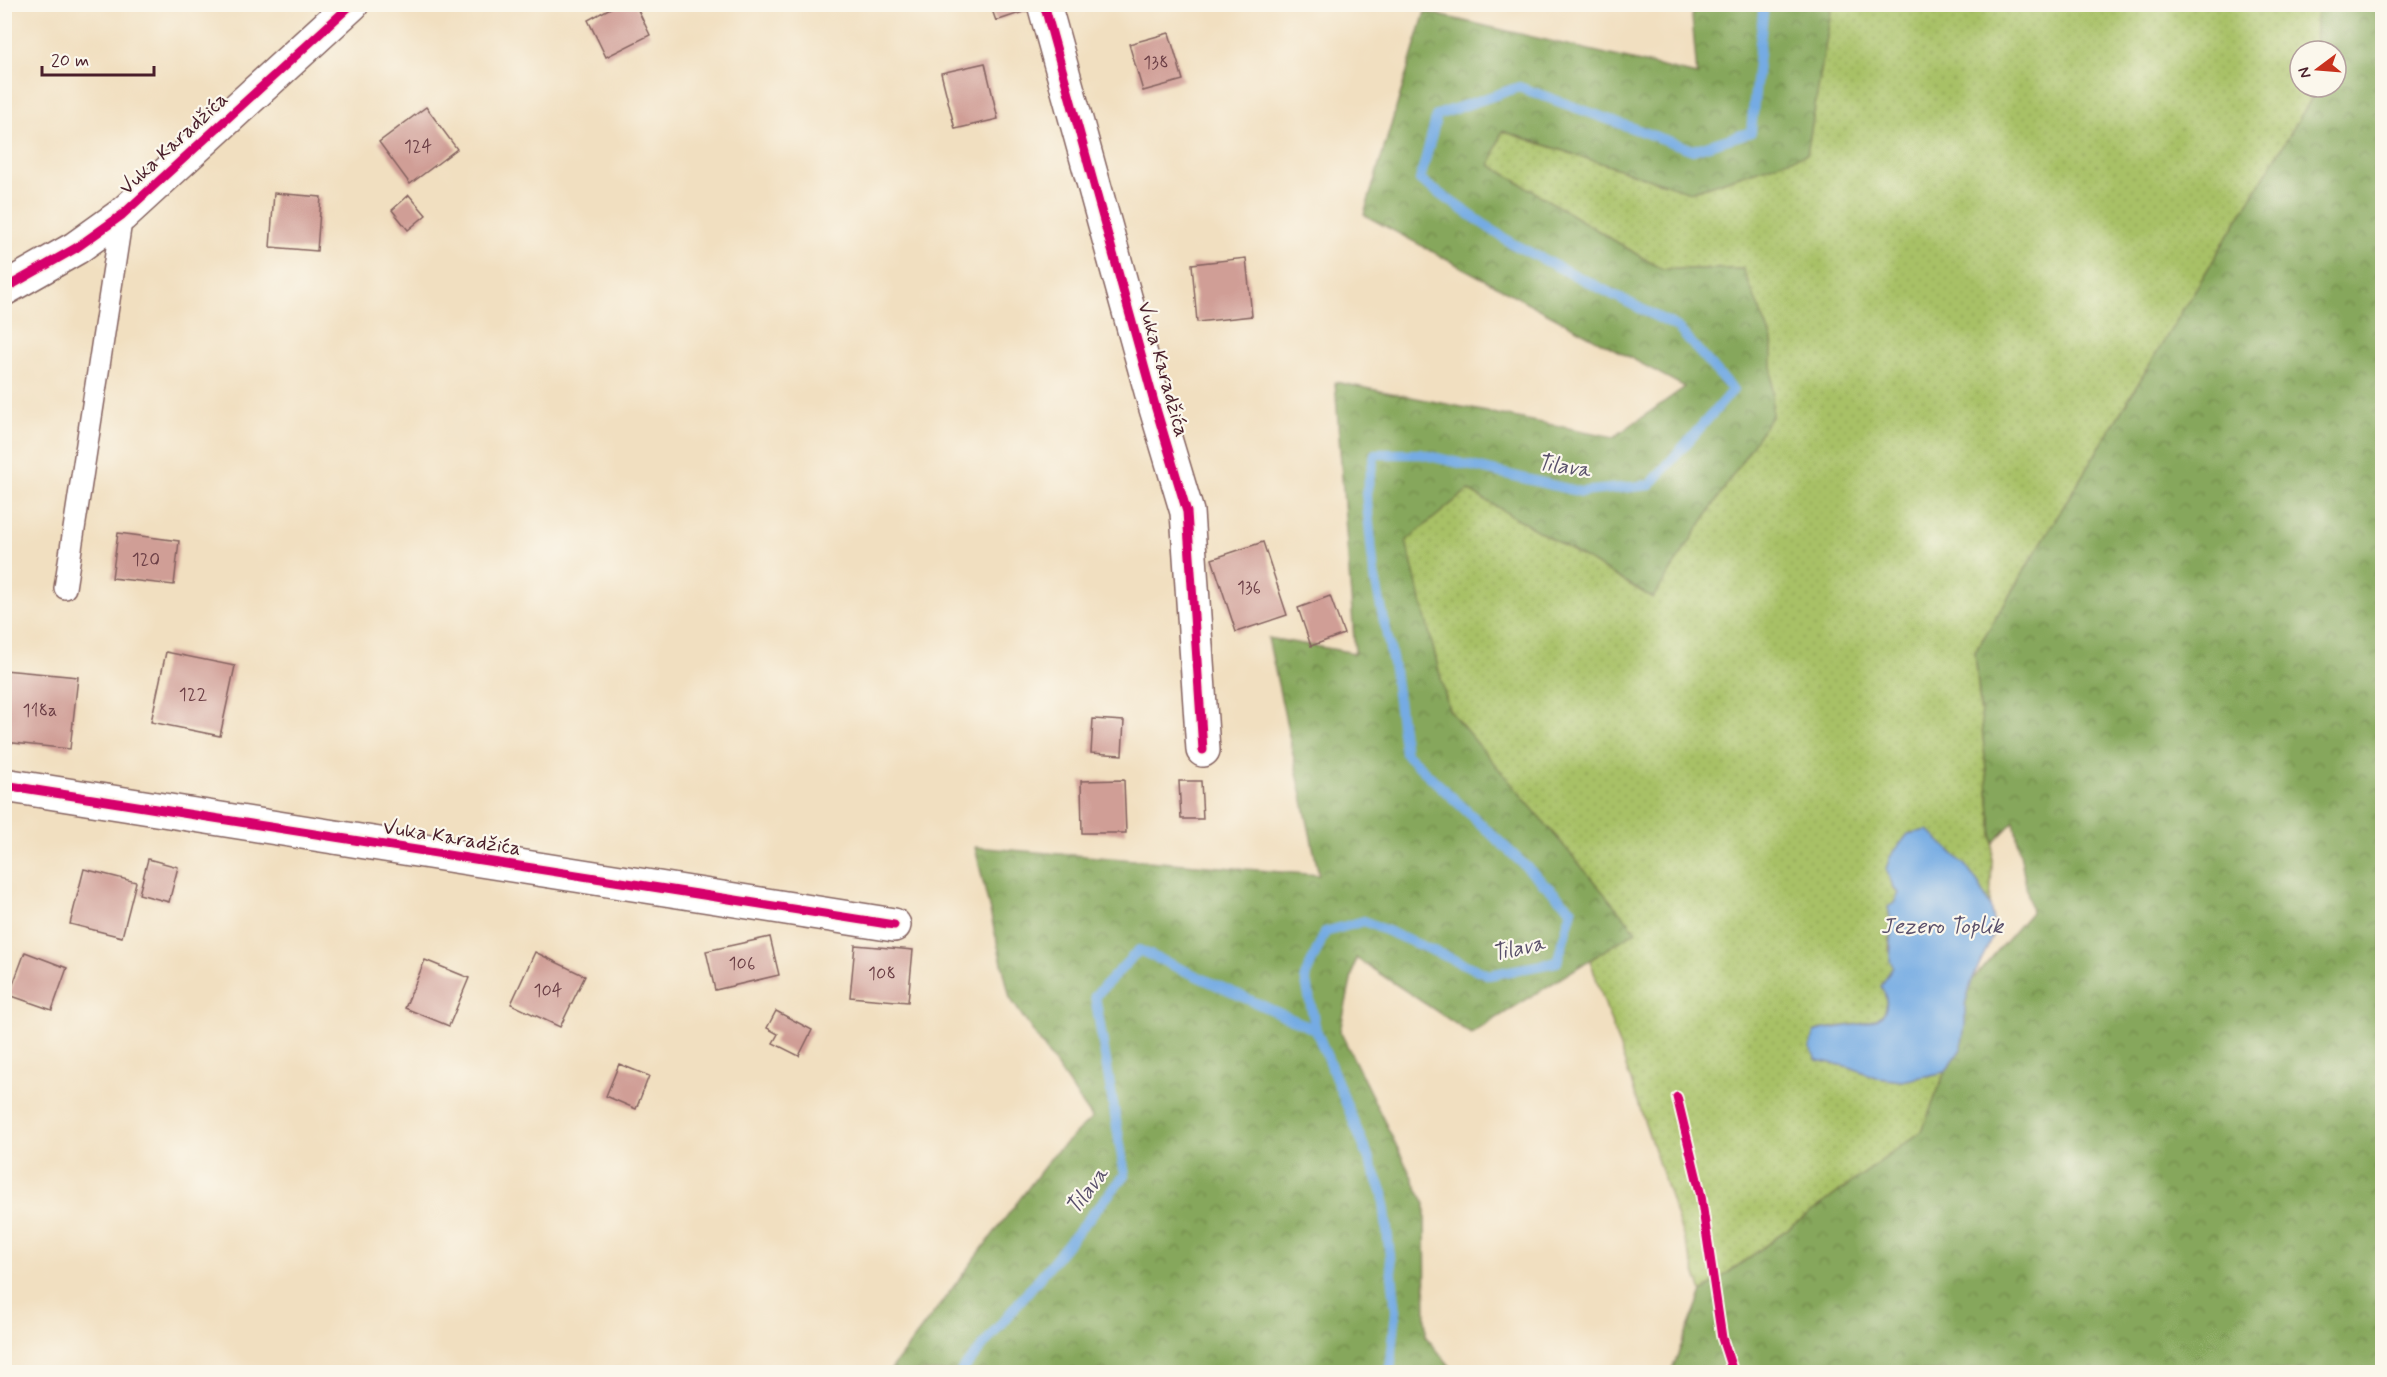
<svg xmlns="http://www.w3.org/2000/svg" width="2387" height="1377" viewBox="0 0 2387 1377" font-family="Mynerve,sans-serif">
<defs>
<pattern id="grass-dots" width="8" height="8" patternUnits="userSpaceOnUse" patternTransform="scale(1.5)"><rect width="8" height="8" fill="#a8c166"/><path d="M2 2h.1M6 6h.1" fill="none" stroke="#92a559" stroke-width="1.8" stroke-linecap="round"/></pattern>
<pattern id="forest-crowns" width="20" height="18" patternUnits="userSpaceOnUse" patternTransform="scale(1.5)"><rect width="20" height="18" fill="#86a75b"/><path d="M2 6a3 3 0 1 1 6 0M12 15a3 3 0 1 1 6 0" fill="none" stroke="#70874b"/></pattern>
</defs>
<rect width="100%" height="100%" fill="#fbf7ec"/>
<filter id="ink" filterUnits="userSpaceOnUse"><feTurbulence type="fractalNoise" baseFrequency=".0167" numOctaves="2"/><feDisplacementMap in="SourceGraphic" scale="12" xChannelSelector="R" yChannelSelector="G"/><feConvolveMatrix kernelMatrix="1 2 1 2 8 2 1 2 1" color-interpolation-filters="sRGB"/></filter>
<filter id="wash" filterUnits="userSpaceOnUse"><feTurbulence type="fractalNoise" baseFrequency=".008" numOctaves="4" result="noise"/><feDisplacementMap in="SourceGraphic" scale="24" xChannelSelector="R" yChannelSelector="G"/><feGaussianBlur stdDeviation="1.35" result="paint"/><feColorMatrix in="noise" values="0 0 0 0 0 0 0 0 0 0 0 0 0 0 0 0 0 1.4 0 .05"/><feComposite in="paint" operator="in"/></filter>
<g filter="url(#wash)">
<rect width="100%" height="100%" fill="#f1dfc0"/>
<path fill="url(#grass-dots)" stroke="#797048" stroke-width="1.5" d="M1832 5H2317L2315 51H2300V87H2313V96L1975 652 1993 843 1990 906C1974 873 1955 855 1928 830L1908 834 1892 886 1899 893 1894 903 1888 907 1892 926 1889 948 1894 966 1881 986C1907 1034 1834 1021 1815 1032L1810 1048 1817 1060 1850 1067 1878 1078 1902 1081 1945 1072 1922 1131 1702 1292 1590 960 1635 931 1449 710 1405 541 1468 490 1653 598 1743 269H1661L1490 165 1502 131 1691 192 1807 154Z"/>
<path fill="url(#forest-crowns)" stroke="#686343" stroke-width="1.5" d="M1691 5H1832L1807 154 1690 192 1502 131 1490 165 1661 269H1743L1772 340V415L1653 598 1468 490 1406 541 1449 710 1636 931 1471 1034 1356 958 1340 1031 1425 1204 1426 1337 1455 1372H889L1053 1155 1092 1118 1010 998 975 847 1319 875 1268 638 1355 653 1335 382 1614 437 1685 387 1364 215 1425 12 1697 75Z
M2317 5H2382V1372H1671L1702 1292 1922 1131 1945 1072 1961 1049 1965 1024V1004L1972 980 2031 912 2014 821 1993 843 1975 652 2313 96V87H2336V51H2315Z"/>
<path fill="#75abe3" stroke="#606587" stroke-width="1.5" d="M1928 830 1965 865 1980 886 1990 906 1995 931 1972 980 1965 1004V1024L1961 1049 1945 1072 1902 1081 1878 1078 1850 1067 1817 1060 1810 1048 1815 1032C1833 1022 1907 1034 1881 986L1893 966 1890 961 1892 926 1888 907 1894 903 1899 893 1893 886 1886 869 1890 857 1908 834Z"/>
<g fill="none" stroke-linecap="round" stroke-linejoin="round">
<path stroke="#75abe3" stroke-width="10" d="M1316 1030 1383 1193 1396 1311 1390 1372
M961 1372 1125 1175 1095 996 1139 950 1316 1030 1305 977 1325 932 1364 921 1489 975 1557 962 1572 910 1405 753 1393 663 1374 574 1366 493 1375 454H1421L1581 492 1650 485 1733 390 1677 327 1511 243 1420 180 1437 115 1519 87 1693 150 1751 132 1764 4"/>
</g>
<g id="blocks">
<path fill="#d09e96" d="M618 4H635L650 35 606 57 588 20Z
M990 4H1027L1029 10 996 21Z
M1169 33 1183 80 1143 91 1129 44Z
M985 63 998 119 955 129 941 73Z
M426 107 457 149 410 184 379 142Z
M274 193 321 197 317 251 270 247Z
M409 195 426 215 408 230 392 210Z
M1246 258 1252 316 1197 322 1192 264Z
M118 533 179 541 174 585 112 578Z
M1263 542 1287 615 1236 632 1212 559Z
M1330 596 1344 634 1311 646 1298 608Z
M166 652 235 666 220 736 151 722Z
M4 670 78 677 70 749 4 742Z
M1093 719 1124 721 1122 755 1091 753Z
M1124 780 1126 833H1082L1081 781Z
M1179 781H1201L1203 819H1181Z
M148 859 178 867 169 902 139 894Z
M84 869 136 882 122 937 70 924Z
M770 937 779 975 715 990 706 951Z
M855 945 913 950 908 1002 850 997Z
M25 952 67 968 52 1010 9 995Z
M535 952 585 976 560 1027 511 1004Z
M425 960 469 978 449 1026 405 1008Z
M776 1011 812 1030 799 1056 773 1043 778 1034 767 1028Z
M619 1064 649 1076 636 1109 606 1096Z"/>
</g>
</g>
<g filter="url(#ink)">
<use href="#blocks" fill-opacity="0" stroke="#84625f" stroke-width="1.5"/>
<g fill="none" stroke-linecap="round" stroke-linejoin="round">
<defs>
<path id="lane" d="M65 588 122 215"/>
<path id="street" d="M1044 4 1154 402 1187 512 1203 750
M4 785 894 925"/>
<path id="secondary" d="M4 289 76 248 122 215 352 4"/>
</defs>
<use href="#lane" stroke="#84625f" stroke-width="24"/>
<use href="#street" stroke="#84625f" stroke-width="36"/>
<use href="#secondary" stroke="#84625f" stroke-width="36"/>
<use href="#lane" stroke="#fff" stroke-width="21"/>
<use href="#street" stroke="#fff" stroke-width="33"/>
<use href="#secondary" stroke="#fff" stroke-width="33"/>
<defs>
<path id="cycleway" d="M1044 4 1154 402 1187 512 1203 750
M4 289 76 248 122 215 352 4
M4 785 894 925
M1677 1097 1701 1196 1722 1338 1733 1372"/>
</defs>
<use href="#cycleway" stroke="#fbf7ec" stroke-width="13"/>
<use href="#cycleway" stroke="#d6006c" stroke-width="9"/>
</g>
</g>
<g text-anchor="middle" stroke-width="4.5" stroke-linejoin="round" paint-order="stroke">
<g font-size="18" fill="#6c3f46">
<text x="1156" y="68">138</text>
<text x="418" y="152">124</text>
<text x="146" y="565">120</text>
<text x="1249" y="593">136</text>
<text x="193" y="700">122</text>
<text x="40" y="716">118a</text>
<text x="742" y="969">106</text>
<text x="882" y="979">108</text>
<text x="548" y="996">104</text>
</g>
<g font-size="21" fill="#4a1f2b" stroke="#fbf7ec">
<text transform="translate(173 143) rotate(-43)" y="7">Vuka Karadžića</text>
<text transform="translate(1164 369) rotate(74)" y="7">Vuka Karadžića</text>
<text transform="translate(452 837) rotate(9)" y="7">Vuka Karadžića</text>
</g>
<g font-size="22" font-style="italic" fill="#59506b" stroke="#fbf7ec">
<text transform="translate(1564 465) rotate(9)" y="8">Tilava</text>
<text x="1942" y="933">Jezero Toplik</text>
<text transform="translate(1518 947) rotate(-12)" y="8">Tilava</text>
<text transform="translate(1086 1190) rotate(-52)" y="8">Tilava</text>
</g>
</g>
<rect width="2387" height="1377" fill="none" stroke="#fbf7ec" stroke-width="24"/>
<g transform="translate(2318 69) rotate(254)"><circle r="28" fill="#fbf7ec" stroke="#b4a19f" stroke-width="1.5"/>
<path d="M0-4.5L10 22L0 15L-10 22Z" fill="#c8321e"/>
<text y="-9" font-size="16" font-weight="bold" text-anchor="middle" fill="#4a1f2b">N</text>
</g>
<path d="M42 66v9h112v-9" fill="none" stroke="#4a1f2b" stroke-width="3"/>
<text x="51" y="66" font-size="18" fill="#4a1f2b" stroke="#fbf7ec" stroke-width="4.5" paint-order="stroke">20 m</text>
</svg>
